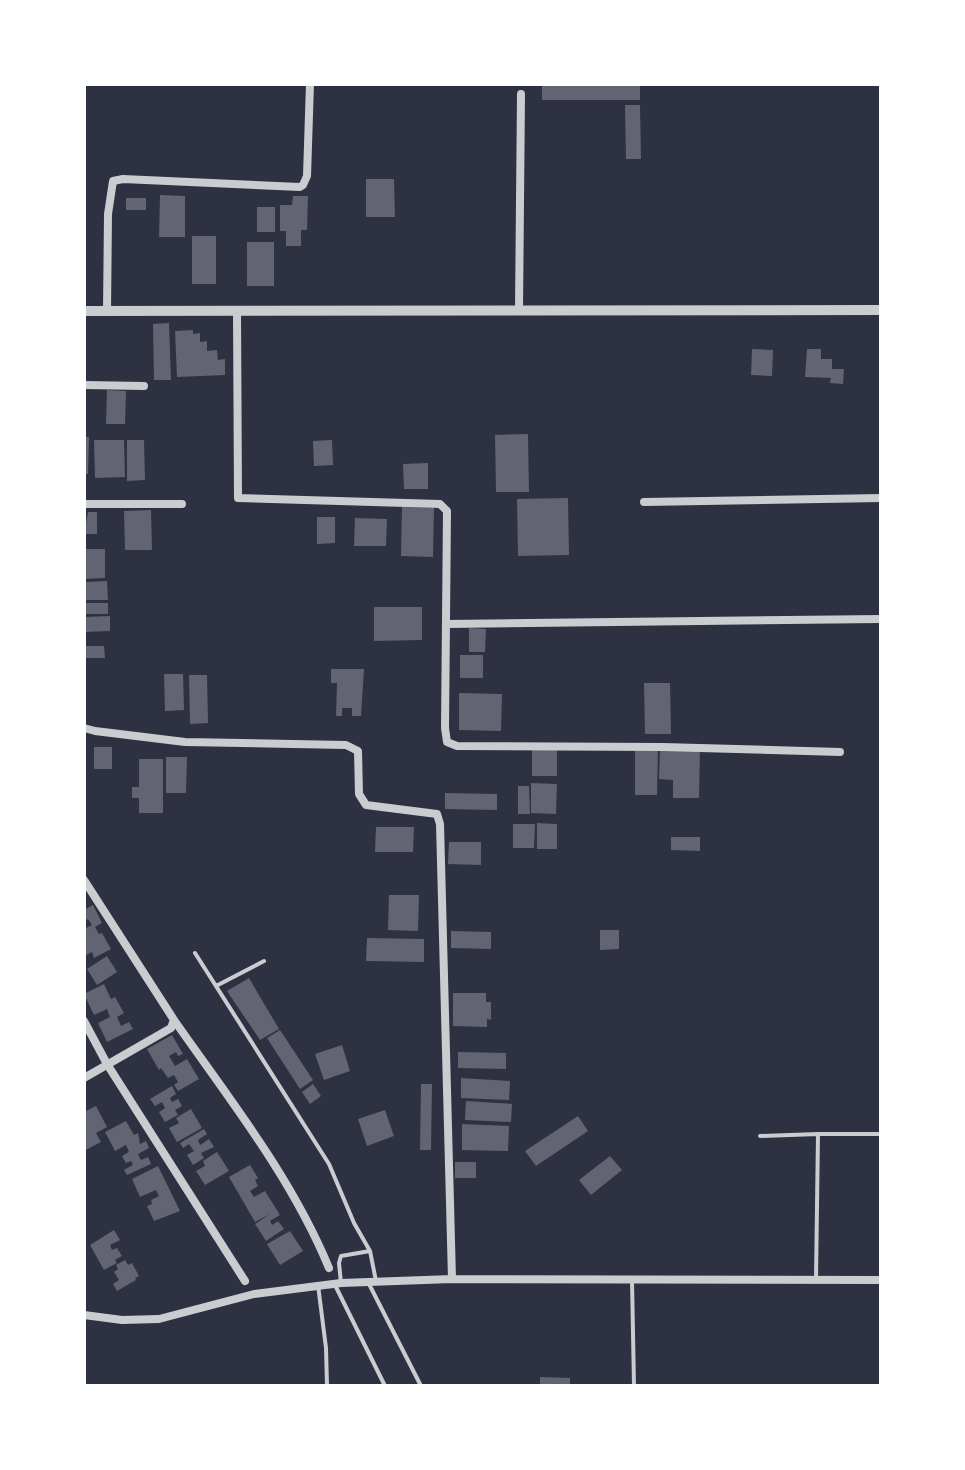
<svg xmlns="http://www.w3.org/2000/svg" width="965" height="1470" viewBox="0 0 965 1470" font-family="Roboto,sans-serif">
<rect width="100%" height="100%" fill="#2d3142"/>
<path fill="#626471" d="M542 84H640V100H542Z
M625 105H640L641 159H626Z
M366 179H394L395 217H366Z
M160 195 185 196V237H159Z
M293 196H308L307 230H301V246H286V231H280V205H292Z
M126 198H146V210H126Z
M257 207H275V232H257Z
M192 236H216V284H192Z
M247 242H274V286H247Z
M169 323 171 380H154L153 324Z
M193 330V334L200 333V342L207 341V351L217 350 218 360 225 359V375L177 377 175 331Z
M752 349 773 350 772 376 751 375Z
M807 349H821V359H832V369H844L843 384 830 383 831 378 805 377Z
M107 390 126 391 125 424H106Z
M528 434 529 492H496L495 435Z
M84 437H89L88 474H84Z
M94 440H124L125 477 95 478Z
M127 440H144L145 480 127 481Z
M332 440 333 465 314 466 313 441Z
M428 463V489H404L403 464Z
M568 498 569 555 518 556 517 499Z
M402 507 434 508 433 557 401 556Z
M151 510 152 550H125L124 511Z
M88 512H97V534H84Z
M317 517H335V543L317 544Z
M355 518 387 519 386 546H354Z
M84 549H105V578L84 579Z
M107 581 108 600H84V582Z
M84 603H108V614H84Z
M374 607H422V640L374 641Z
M110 616V631L84 632V617Z
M469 628 486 629 485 652H469Z
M84 646H104L105 658H84Z
M460 655H483V678H460Z
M331 669H364L361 716H352V708H342V716H336L337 683H331Z
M164 674H183L184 710 165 711Z
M189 675H207L208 723 190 724Z
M644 683H670L671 734H645Z
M459 693 502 694 501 731 459 730Z
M94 747H112V769H94Z
M635 748H658L657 795H635Z
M660 748 700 749 699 798H673V780L659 779Z
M532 749H557V776H532Z
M166 757H187L186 793H166Z
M139 759H163V813H139V798H132V787H139Z
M531 783 557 784 556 814 531 813Z
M518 786H529L530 814H518Z
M445 793 497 794V810L445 809Z
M537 823 557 824V849H537Z
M513 824H535L534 848H513Z
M376 827H414L413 852H375Z
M671 837H700V851L671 850Z
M449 842H481V865L448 864Z
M389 895H419L418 931 388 930Z
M93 905 102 923 95 927 99 934 102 933 111 949 94 958 92 952 84 956V929L92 925 88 919 84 921V910Z
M600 930H619V949L600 950Z
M451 931 491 932V949L451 948Z
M367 938 424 939V962L366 961Z
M107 956 117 972 97 985 87 969Z
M249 978 279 1029 260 1040 227 991Z
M104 984 111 999 115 997 124 1013 117 1017 121 1026 129 1022 133 1029 107 1042 98 1023 110 1017 107 1009 94 1015 84 994Z
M453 993H486V1002H491V1020L487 1019V1027L453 1026Z
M280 1030 313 1080 300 1089 267 1038Z
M172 1035 183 1054 178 1056 176 1052 169 1056 175 1066 187 1059 199 1079 178 1091 174 1085 178 1082 174 1075 168 1078 161 1068 159 1070 147 1049Z
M342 1045 350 1071 324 1080 315 1054Z
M458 1052 506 1053V1069L458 1068Z
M461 1078 510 1081 509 1100 461 1098Z
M313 1084 321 1096 310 1104 302 1092Z
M421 1084H432L431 1150H420Z
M172 1086 176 1094 170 1098 172 1102 178 1099 182 1106 175 1110 178 1115 165 1122 159 1112 165 1108 162 1102 155 1106 150 1099Z
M466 1101 512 1104 511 1122 465 1120Z
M96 1106 107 1127 96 1133 101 1142 84 1151V1112Z
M191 1109 202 1128 177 1142 169 1128 179 1123 176 1118Z
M385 1110 394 1136 367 1146 358 1119Z
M578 1116 588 1131 536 1166 525 1151Z
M126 1121 134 1135 138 1133 140 1144 146 1141 149 1148 138 1154 141 1160 148 1157 151 1164 127 1175 124 1170 133 1165 131 1161 126 1163 122 1156 129 1152 126 1145 115 1151 105 1132Z
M462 1124 509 1126 508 1151 462 1150Z
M204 1129 207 1134 198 1140 200 1145 209 1139 214 1147 201 1153 204 1158 193 1165 187 1155 194 1151 189 1144 183 1148 180 1143Z
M217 1152 229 1171 205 1185 196 1171 205 1166 203 1161Z
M610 1156 622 1170 591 1195 579 1180Z
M455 1162H476V1178H455Z
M250 1165 258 1178 255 1180 258 1186 250 1191 254 1197 265 1191 280 1215 270 1221 272 1225 278 1221 284 1229 266 1241 255 1224 270 1214 255 1222 229 1177Z
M158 1166 180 1211 154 1221 147 1206 152 1204 151 1200 159 1196 156 1190 140 1197 132 1179Z
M114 1230 120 1240 110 1245 112 1250 117 1248 122 1256 115 1260 117 1263 104 1270 90 1245Z
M290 1231 303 1251 280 1265 267 1244Z
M125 1260 128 1265 132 1263 139 1276 135 1278 136 1280 117 1291 113 1284 119 1280 114 1272 118 1269 116 1265Z
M540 1377 570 1378V1386H540Z"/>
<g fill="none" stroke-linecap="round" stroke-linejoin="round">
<path stroke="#caccd0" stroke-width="4" d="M195 953 329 1164 354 1223 370 1251 376 1281
M216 986 264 961
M760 1136 818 1134
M816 1279 818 1134H881
M632 1280 634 1386
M368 1282 421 1386
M341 1283 339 1263 341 1256 370 1251
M318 1285 326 1348 327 1386
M335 1285 385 1386"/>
<path stroke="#caccd0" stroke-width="8" d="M519 310 521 94
M107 311 108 214 113 181 123 179 300 187 303 185 307 176 310 84
M237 311 238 498 440 504 447 511 445 728 447 742 457 746 663 747 840 752
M84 385 144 386
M644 502 881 498
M84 504H182
M447 624 881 619
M84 728 95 731 185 742 346 745 358 751 359 794 366 805 437 814 440 824 452 1279
M84 880 174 1020 171 1028 84 1078
M174 1020C230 1100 292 1178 329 1268
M84 1021 107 1064 245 1281
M84 1315 122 1320 159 1319 254 1294 341 1283 452 1279 881 1280"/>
<path stroke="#caccd0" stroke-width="10" d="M84 311 881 310"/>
</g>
<rect width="965" height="1470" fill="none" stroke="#ffffff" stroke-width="172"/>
</svg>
